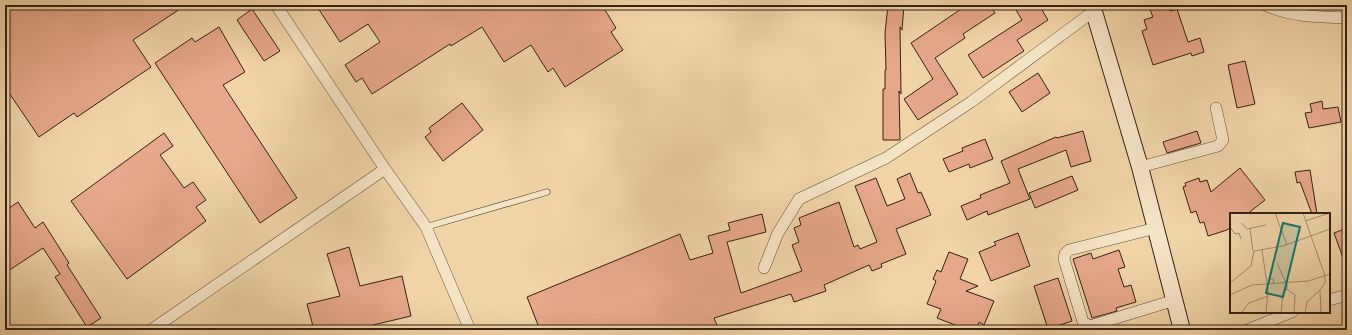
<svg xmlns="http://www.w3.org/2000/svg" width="1352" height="335" viewBox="0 0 1352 335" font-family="'Gentium Book Plus',serif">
<rect width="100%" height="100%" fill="#f0d4a8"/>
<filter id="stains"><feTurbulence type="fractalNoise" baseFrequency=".005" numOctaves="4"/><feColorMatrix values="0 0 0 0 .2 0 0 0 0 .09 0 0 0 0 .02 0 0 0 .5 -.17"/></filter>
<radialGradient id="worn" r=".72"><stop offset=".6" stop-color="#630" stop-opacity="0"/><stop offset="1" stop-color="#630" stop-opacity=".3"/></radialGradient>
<path fill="#e6a78a" stroke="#332216" d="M5 5H186L133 40 151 67 77 117 74 113 39 137 5 87Z
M316 5H602L616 28 611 32 623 50 565 87 553 68 548 72 531 45 504 62 482 27 451 46 450 44 372 94 362 78 356 82 345 65 380 42 368 24 340 42Z
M888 5H904L902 30 900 27 901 94 899 91 900 140H883V89H885V70H886L885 33Z
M967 5H990L995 13 963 34 965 38 935 58 958 94 918 120 904 99 933 79 911 43Z
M1013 5H1039L1048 20 1017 40 1024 51 983 78 968 55 1022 20Z
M1168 5 1170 11 1177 9 1188 42 1200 38 1204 52 1192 56 1191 53 1153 65 1142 31 1147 29 1144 20 1153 17 1150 10Z
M252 9 280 51 264 61 237 20Z
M219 27 245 72 223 85 297 198 260 223 155 63 192 38 195 42Z
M1245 61 1255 104 1237 108 1228 65Z
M1038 73 1050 93 1022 112 1009 92Z
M1322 101 1323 109 1338 107 1341 122 1309 128 1305 113 1312 112 1310 104Z
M462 103 483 130 443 161 425 137 431 132 429 128Z
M1083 131 1091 161 1071 167 1066 150 1018 169 1030 199 988 215 987 211 967 220 961 206 981 198 980 195 1010 183 1001 161 1056 137 1057 138Z
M1197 131 1201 143 1167 153 1163 142Z
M164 133 173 146 160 155 184 188 193 182 206 200 196 207 206 221 127 279 71 201Z
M985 139 993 159 970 168 969 164 949 172 943 159 963 151 962 148Z
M1240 168 1265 200 1247 214H1231V227L1227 230 1208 236 1204 222 1200 223 1196 211 1191 213 1183 187 1186 186 1185 183 1199 178 1200 182 1207 180 1211 192Z
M1310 170 1317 214H1312L1300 182 1297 183 1295 172Z
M910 173 918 193 921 192 931 215 896 229 906 254 881 264 882 267 872 271 869 265 824 285 826 291 794 302 791 294 714 318 719 330H540L527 297 680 234 690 260 713 253 708 236 730 230 728 223 762 214 766 232 727 242 741 293 802 271 792 245 799 242 794 228 801 225 799 218 839 202 854 247 858 245 860 249 877 242 855 186 876 178 887 206 905 199 897 179Z
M1072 176 1078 190 1035 208 1029 193Z
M18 202 35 228 43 222 69 263 67 265 101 318 87 327 55 277 60 274 43 248 5 273V211Z
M1347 228V266H1346L1334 233Z
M1018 233 1030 266 991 281 979 252 996 245 994 242Z
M349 247 360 286 402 276 411 316 373 325 374 330H314L307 304 340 296 327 254Z
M1119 250 1125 267 1118 269 1124 287 1131 285 1136 302 1116 308 1117 311 1092 318 1073 259 1091 253 1093 259Z
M949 252 968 259 960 279 978 286 966 291 994 301 984 325 979 322 976 330H968L937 318 941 309 927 304 936 281 933 279 937 270 941 272Z
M1058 278 1072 321 1048 329 1034 286Z"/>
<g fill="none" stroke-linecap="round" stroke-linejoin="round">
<defs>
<path id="lane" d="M426 227 547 192"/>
<path id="street" d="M276 5 385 169 426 227 470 330
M1265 5C1292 17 1318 17 1347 18
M1140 167 1218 146 1223 140 1216 108
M1156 228 1069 250 1065 254 1064 259 1083 322 1090 326 1175 300
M764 268 778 233 799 199 886 158 971 102 1094 11
M1329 300 1347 295
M151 330 385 169
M1247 330 1292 312"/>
<path id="secondary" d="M1092 5 1140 167 1182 330"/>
</defs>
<use href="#lane" stroke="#624e3a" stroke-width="7"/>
<use href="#street" stroke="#624e3a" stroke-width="12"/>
<use href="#secondary" stroke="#332216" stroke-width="18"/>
<use href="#lane" stroke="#f5e3c6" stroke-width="5.5"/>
<use href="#street" stroke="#f5e3c6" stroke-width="11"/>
<use href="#secondary" stroke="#f5e3c6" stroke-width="16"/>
</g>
<g transform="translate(1230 213)">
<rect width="100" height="100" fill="#f0d4a8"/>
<path fill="none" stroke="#a48d6e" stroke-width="1" d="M45 0 57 32M73 0 95 63V70L90 77 91 100M75 8 100 0M11 10 17 16 36 12M0 14 5 21 9 20 11 26M20 16 23 38M32 37 38 78 36 100M47 50 56 70M0 70 21 53 24 38 53 33 100 16M40 71 39 66H43L44 71M57 71V76L65 82 64 100M0 82 22 72 78 68 100 61M11 100 19 90 38 83M51 100 53 81 57 76M75 100 77 89 90 77"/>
<path fill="#0f766e" fill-opacity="0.15" stroke="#0f766e" stroke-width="2" d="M53 10 70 14 53 84 36 80Z"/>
<rect width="100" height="100" fill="none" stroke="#332216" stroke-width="2"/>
</g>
<rect width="1352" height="335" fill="none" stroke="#f0d4a8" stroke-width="20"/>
<rect x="6" y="6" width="1340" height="323" fill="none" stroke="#332216" stroke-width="2"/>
<rect x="10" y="10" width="1332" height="315" fill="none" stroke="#332216"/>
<rect width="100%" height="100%" filter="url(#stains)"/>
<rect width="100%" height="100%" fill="url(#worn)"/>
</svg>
